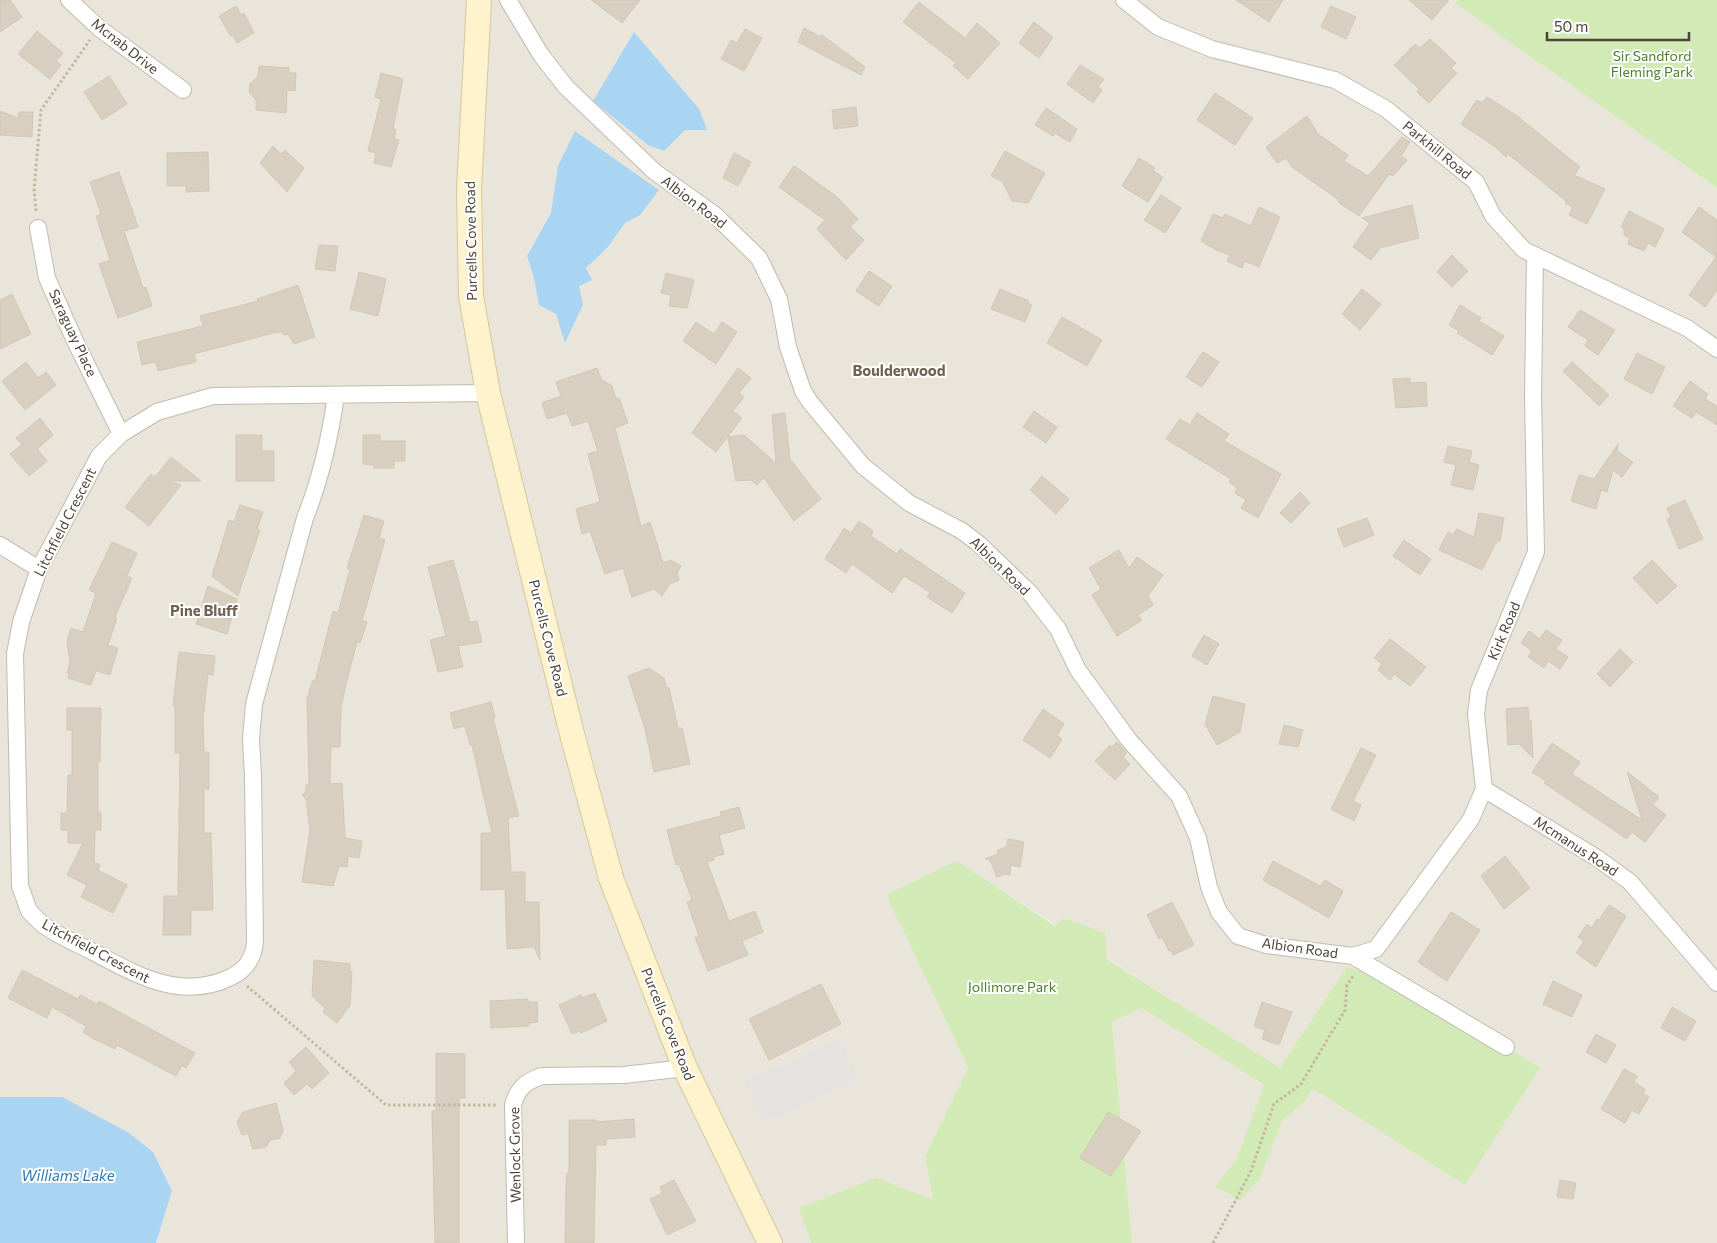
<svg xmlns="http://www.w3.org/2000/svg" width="1717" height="1243" viewBox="0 0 1717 1243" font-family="Commissioner,sans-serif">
<rect width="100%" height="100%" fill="#f6f3ec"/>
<path fill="#eae5da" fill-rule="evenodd" d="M0 0H1458L1456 3 1717 188V1243H1132L1112 1022 1142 1008 1264 1085 1236 1160 1214 1188 1228 1193 1240 1201 1260 1179 1282 1121 1305 1101 1313 1089 1465 1185 1540 1067 1280 1069 957 862 886 895 968 1067 925 1156 933 1201 800 1208 811 1243H156L172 1191 62 1097H0ZM634 32 707 130H685L594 101ZM551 213 640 215 625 223 608 247 586 268 579 286 566 342 556 314 539 305 534 278 527 256Z"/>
<path fill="#d2eab5" d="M1458 0H1717V188L1455 3Z
M957 861 1055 926 1064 918 1105 933 1107 959 1280 1068 1347 967 1367 972 1423 994 1540 1068 1465 1185 1313 1089 1305 1101 1282 1121 1260 1179 1240 1201 1228 1193 1214 1188 1236 1160 1264 1085 1142 1008 1112 1022 1132 1243H811L799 1208 876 1178 933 1200 925 1156 968 1067 886 895Z"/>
<path fill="#e5e3e0" d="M840 1038 859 1080 763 1123 744 1081Z"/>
<path fill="#a9d4f2" d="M634 32 699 109 707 130H685L664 151 648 145 593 101Z
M575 131 659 190 640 215 625 223 608 247 586 268 592 280 579 286 583 305 565 343 556 314 539 305 534 278 527 256 551 213 558 166Z
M0 1097H62L129 1133 153 1152 172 1191 156 1243H0Z"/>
<path fill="#d8cfc1" stroke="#d3c7b4" d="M0 0H10L22 17 0 32Z
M591 0H640L622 23Z
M1236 0H1283L1269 22Z
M1409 0H1449L1432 20Z
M919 2 965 38 977 23 1000 43 968 79 953 66 956 63 903 22Z
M236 6 241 15 244 13 254 33 237 43 233 36 230 35 219 16Z
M1331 6 1356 17 1346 39 1321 27Z
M1034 22 1053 37 1039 58 1019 43Z
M804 28 821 37 822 35 865 67 861 75 798 42Z
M745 29 762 38 744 71 721 59 731 40 737 43Z
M37 31 63 53 56 61 61 65 50 79 18 54Z
M1430 39 1456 63 1451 68 1457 73 1429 103 1417 92 1419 89 1394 65 1415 44 1420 48Z
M1080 65 1104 79 1098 87 1102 90 1093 103 1067 84Z
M259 66 289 68V73H296L295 91 287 90 286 113 256 110V100L249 92 250 84 258 76Z
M381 73 403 79 393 129H396L394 139 399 140 391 167 374 163 376 153 368 151 381 99 375 97Z
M109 76 127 104 102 120 84 92Z
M1215 93 1253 118 1235 145 1197 120Z
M1487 97 1516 115 1580 167 1574 175 1605 189 1587 224 1569 215 1573 207 1565 203 1566 201 1508 154 1506 157 1494 146 1461 124 1477 100 1482 103Z
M856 107 858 126 834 129 832 110Z
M1046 108 1077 129 1070 142 1055 133 1053 136 1035 125Z
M0 111 18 118 19 112H33L32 137 0 135Z
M1307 116 1318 134 1348 155 1344 161 1368 176 1402 137 1410 142 1401 156 1407 160 1393 176 1389 174 1359 216 1338 202 1339 200 1292 167 1286 158 1277 163 1266 147Z
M273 146 281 154 285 150 304 168 287 192 260 163Z
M1005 151 1045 173 1028 203 1012 201 1002 181 991 176Z
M208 152 209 191 186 192V186H167V153Z
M734 153 751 162 738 186 723 178Z
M1139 158 1155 168 1153 171 1163 177 1148 202 1122 186Z
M794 166 836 196 858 219 850 227 864 240 846 260 817 229 825 220 779 187Z
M119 172 138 227 124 231 143 288 146 287 152 306 118 318 99 264 110 260 96 216 101 214 90 182Z
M1161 195 1181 208 1165 233 1144 220Z
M1412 205 1419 238 1380 248 1371 260 1353 247 1370 223 1362 218Z
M1259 207 1280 217 1259 267 1245 261 1242 268 1227 261 1230 255 1216 250 1201 241 1213 214 1223 218 1225 214 1251 226Z
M1699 207 1717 220V290L1705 307 1689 295 1716 257 1682 232Z
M1629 211 1664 229 1655 247 1648 243 1644 251 1628 244 1630 238 1624 235V229L1621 227Z
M319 245 338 246 335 271 315 269Z
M1452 255 1468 271 1452 287 1437 272Z
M869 271 892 286 879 306 856 291Z
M359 272 386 279 378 316 350 309Z
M666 273 694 280 687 308 669 306 671 295 661 293Z
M298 285 315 337 294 344 288 334 284 335 282 332 273 333 194 354 196 362 158 371 156 362 142 365 137 342 203 326 200 316 258 301 257 299Z
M1000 289 1029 301 1028 303 1032 305 1025 322 991 309Z
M1362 289 1381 304 1360 330 1342 314Z
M12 294 31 334 0 349V300Z
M1460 305 1481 318 1479 321 1504 336 1492 355 1457 333 1459 331 1449 325Z
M1580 310 1615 330 1598 355 1585 346 1588 340 1568 327Z
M1062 317 1102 340 1087 366 1047 343Z
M696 322 714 334 722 322 737 332 716 364 683 341Z
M1203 352 1219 362 1202 387 1186 377Z
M1637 353 1665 367 1652 394 1624 379Z
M26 362 38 378 46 372 56 385 25 410 2 381Z
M1572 362 1609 395 1599 406 1563 371Z
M597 368 602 380 612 386 616 399 619 398 628 423 615 428 641 526 650 522 663 563 671 560 681 566 677 574 679 580 670 584 662 596 654 589 632 597 623 568 605 574 590 531 582 534 576 509 600 502 588 454 598 451 588 421 572 426 567 413 547 419 542 403 561 396 556 382Z
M738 368 751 378 739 393 744 397 733 411 742 418 716 452 692 433Z
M1410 378V383L1426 382 1427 406 1396 408 1393 379Z
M1690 381 1708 394 1705 399 1717 406V425L1696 412 1692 418 1673 406Z
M1034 411 1057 427 1046 443 1023 427Z
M785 413 790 459 821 499 794 521 764 478 757 485 751 480 736 481 728 437 744 435 776 463 772 415Z
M1197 413 1229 434 1224 441 1281 474 1258 518 1241 508 1246 500 1235 493 1237 488 1229 482 1231 479 1166 439 1180 419 1190 425Z
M40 418 53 435 37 449 47 461 29 476 10 454 22 444 16 438Z
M236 435H262V451H274V481H236Z
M363 435H380V441H405V461H394V468H374V465L363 464Z
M1618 444 1617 451 1633 462 1622 477 1613 470 1607 492 1601 490 1596 509 1571 501 1579 475 1594 479Z
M1448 446 1472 451 1469 462 1479 465 1473 490 1451 485 1456 465 1444 462Z
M171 457 201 481H169L181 485 149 526 125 507 151 474 155 477Z
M1042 476 1069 499 1056 514 1030 490Z
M1300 492 1310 503 1291 523 1280 513Z
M1685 500 1703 539 1679 549 1667 519 1671 517 1667 508Z
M240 505 263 512 257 529 260 530 238 596 212 576 229 520 234 522Z
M1479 513 1504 518 1500 541H1497L1482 570 1439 550 1448 532 1453 535 1457 529 1474 537Z
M364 515 384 521 379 538 385 540 362 621 367 622 360 643 357 642 345 688 341 709 340 747H331L330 784 342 783 345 838 362 841 359 858 348 856 347 867 339 866 333 886 302 882 310 831 306 799 302 795 306 791V785H309L307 699 313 680 315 681 333 611 338 613 350 569 347 568Z
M1367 518 1374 535 1344 547 1337 529Z
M859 521 873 531 871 536 897 554 900 549 965 593 952 613 927 597 930 592 904 576 892 593 852 564 846 573 825 559 844 528 851 533Z
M1404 540 1431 559 1420 575 1393 556Z
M112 542 137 553 127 576 132 578 115 617 117 618 108 645 118 648 110 675 96 671 91 685 68 678 69 674 67 673 70 663 67 641 71 628 83 632 96 593 89 590Z
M1119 550 1129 568 1137 557 1163 575 1148 596 1153 605 1138 615 1142 620 1117 636 1092 595 1101 589 1089 568Z
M453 560 470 622 477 621 482 642 458 646 463 667 438 672 430 640 446 636 428 567Z
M1652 560 1677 586 1657 604 1633 578Z
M208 586 237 599 227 634 196 624Z
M1546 630 1562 640 1556 649 1568 657 1560 669 1548 661 1544 668 1528 657 1532 651 1521 643 1529 631 1540 639Z
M1204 635 1219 644 1207 665 1192 656Z
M1390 639 1426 667 1410 686 1394 674 1390 680 1378 670 1382 664 1374 658Z
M1620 649 1633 662 1610 687 1597 674Z
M179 652 215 656 213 675 208 674 203 719 204 752H209V789H204V833H211L213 910H191V935H163L164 896H178L180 753H175V706H173Z
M649 668 664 678 666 687 669 688 678 728H682L690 764 654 772 645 729 628 676Z
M1213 696 1245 704 1240 732 1217 745 1205 724Z
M491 702 495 717 493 718 519 816 508 818 511 872H525V902H539L540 960 534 947 507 949 505 889 481 890V833H492L472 745H470L465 726 454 729 450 713Z
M1528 707 1529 721 1531 720 1533 758 1519 744 1508 745 1506 709Z
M67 708H101L100 762H98V812H101V830H95L94 862 100 865 98 870 127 885 113 913 81 897 87 885 67 875 83 843H68V830H61V813H67L68 775H72V730H67Z
M1043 709 1064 724 1057 736 1062 739 1050 758 1023 740Z
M1284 725 1303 730 1298 747 1279 744Z
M1117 742 1127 753 1123 757 1130 764 1115 780 1095 761 1110 745 1112 747Z
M1552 743 1580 762 1572 774 1642 820 1627 772 1659 797 1653 805 1666 815 1645 842 1632 832 1627 839 1544 783 1546 781 1532 772Z
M1361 748 1376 755 1353 801 1361 805 1354 821 1331 809Z
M739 807 745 828 719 835 724 854 713 857 714 860 707 862 729 921 755 911 763 932 742 941 748 955 708 971 695 937 699 936 687 902 692 900 679 864 676 865 667 830 721 816 720 812Z
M1008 839 1024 842 1020 867 1011 865 1010 875 1004 874 997 877 990 860 985 859 998 854 997 851 1007 846Z
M1505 856 1530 888 1504 909 1481 876Z
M1273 861 1320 886 1325 880 1343 891 1329 918 1263 880Z
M1172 902 1194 945 1173 955 1171 950 1169 951 1162 937 1159 939 1147 915Z
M1609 905 1626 916 1596 967 1576 953 1584 941 1578 937 1587 924 1592 928 1597 919 1599 920Z
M1451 912 1480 930 1447 981 1418 962Z
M314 960 350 964V971L352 972 350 1005 337 1023 323 1012 325 1008 312 996Z
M22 970 78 999 80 995 97 1004 99 1001 195 1053 186 1068 182 1065 176 1076 117 1045 115 1049 92 1038 83 1032 86 1026 52 1007 47 1018 8 998Z
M1553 981 1582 995 1572 1017 1543 1004Z
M821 984 841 1024 769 1060 749 1019Z
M595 993 607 1021 581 1033 580 1031 572 1034 559 1005 581 995 582 998Z
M528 999V1002H537L538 1022 529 1023V1026L491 1028 490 1001Z
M1262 1002 1292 1012 1279 1045 1262 1039 1265 1030 1254 1026Z
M1672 1007 1696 1021 1685 1041 1661 1028Z
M1596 1034 1616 1045 1606 1063 1586 1052Z
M306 1047 329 1073 312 1089 307 1084 294 1095 284 1083 296 1071 289 1062Z
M436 1053 465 1054V1098H459V1243H435L432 1111H436Z
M1624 1069 1637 1076 1634 1082 1645 1089 1643 1093 1649 1097 1639 1114 1632 1110 1625 1123 1601 1109Z
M276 1103 283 1130 280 1138 270 1140 266 1147 253 1149 248 1133 242 1135 237 1122 243 1112Z
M1108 1112 1141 1131 1111 1176 1080 1158Z
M634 1119 635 1137 606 1139V1145H596L594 1243H565L566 1185 567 1173H569V1120H596V1122Z
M674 1180 696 1221 667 1235 650 1199 662 1193 660 1187Z
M1560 1180 1576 1183 1573 1199 1557 1197Z"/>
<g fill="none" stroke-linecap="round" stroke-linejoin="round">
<defs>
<path id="minor" d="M69 0 99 28 183 90
M508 0 541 55 566 87 655 172 715 215 759 258 779 299 788 347 803 391 810 402 863 466 909 503 962 531 979 544 1030 593 1058 629 1078 670 1128 739 1179 796 1198 838 1209 887 1219 912 1238 936 1266 945 1353 956 1506 1047
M1124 0 1158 27 1212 49 1335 80 1386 109 1476 182 1493 216 1524 250 1687 328 1717 349
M38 228 47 278 75 341 121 434
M336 395C330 438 321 478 305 518L254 704 251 739 253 776 255 941C254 957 246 970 231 977 182 1001 139 976 95 953 78 944 58 936 42 924L29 911 20 886 15 654 21 622 39 569 99 456 121 434 157 412 213 396 488 393
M0 545 39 569
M1484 789 1597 858 1630 882 1717 983
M1353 956 1376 949 1471 819 1484 789 1476 714 1479 690 1536 552 1533 397 1535 255
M516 1243 513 1105C517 1089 526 1081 542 1076L624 1075 685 1068"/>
<path id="secondary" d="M479 0 469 189 471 296 488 393 572 734 611 878 685 1068 770 1243"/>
</defs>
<use href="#minor" stroke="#c2bbae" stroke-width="18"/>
<use href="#secondary" stroke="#d6c79b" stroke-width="26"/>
<path stroke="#c4b79f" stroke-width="3" stroke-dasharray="2.5 2.5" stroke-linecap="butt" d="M36 211 34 190 41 110 90 40
M247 986 386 1105H497
M1213 1243 1251 1171 1274 1104 1301 1084 1345 1010 1347 985 1353 976"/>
<use href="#minor" stroke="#fff" stroke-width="16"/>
<use href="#secondary" stroke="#fff3cd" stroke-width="24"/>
</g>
<g text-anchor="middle" stroke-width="4" stroke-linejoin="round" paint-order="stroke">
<g font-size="14" fill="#4b4439" stroke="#fff">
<text transform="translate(125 46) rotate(38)" y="5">Mcnab Drive</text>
<text transform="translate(1437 150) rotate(39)" y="5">Parkhill Road</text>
<text transform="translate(694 202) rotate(37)" y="5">Albion Road</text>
<text transform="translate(471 241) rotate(-91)" y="5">Purcells Cove Road</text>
<text transform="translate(73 333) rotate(65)" y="5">Saraguay Place</text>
<text transform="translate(65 522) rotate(-63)" y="5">Litchfield Crescent</text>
<text transform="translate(1000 566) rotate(44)" y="5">Albion Road</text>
<text transform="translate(1504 631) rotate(-67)" y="5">Kirk Road</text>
<text transform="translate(548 638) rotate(76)" y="5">Purcells Cove Road</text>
<text transform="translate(1576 846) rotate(33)" y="5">Mcmanus Road</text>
<text transform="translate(1300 948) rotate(8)" y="5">Albion Road</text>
<text transform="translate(96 951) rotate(28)" y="5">Litchfield Crescent</text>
<text transform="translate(668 1024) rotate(68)" y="5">Purcells Cove Road</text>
<text transform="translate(515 1155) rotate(-91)" y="5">Wenlock Grove</text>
</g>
<g font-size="14" fill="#4a7f2a" stroke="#fff">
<text x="1652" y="61">Sir Sandford<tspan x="1652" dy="16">Fleming Park</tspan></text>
<text x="1012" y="992">Jollimore Park</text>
</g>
<g font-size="15" font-weight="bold" fill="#6e6250" stroke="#fff">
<text x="899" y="376">Boulderwood</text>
<text x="204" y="616">Pine Bluff</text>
</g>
<g font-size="15" font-style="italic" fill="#2e7ab2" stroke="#fff">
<text x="68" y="1181">Williams Lake</text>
</g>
</g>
<path d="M1547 32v8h142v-8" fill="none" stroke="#4b4439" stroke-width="2.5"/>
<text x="1554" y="32" font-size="15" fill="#4b4439" stroke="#ffffff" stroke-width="4" paint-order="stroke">50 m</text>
</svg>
